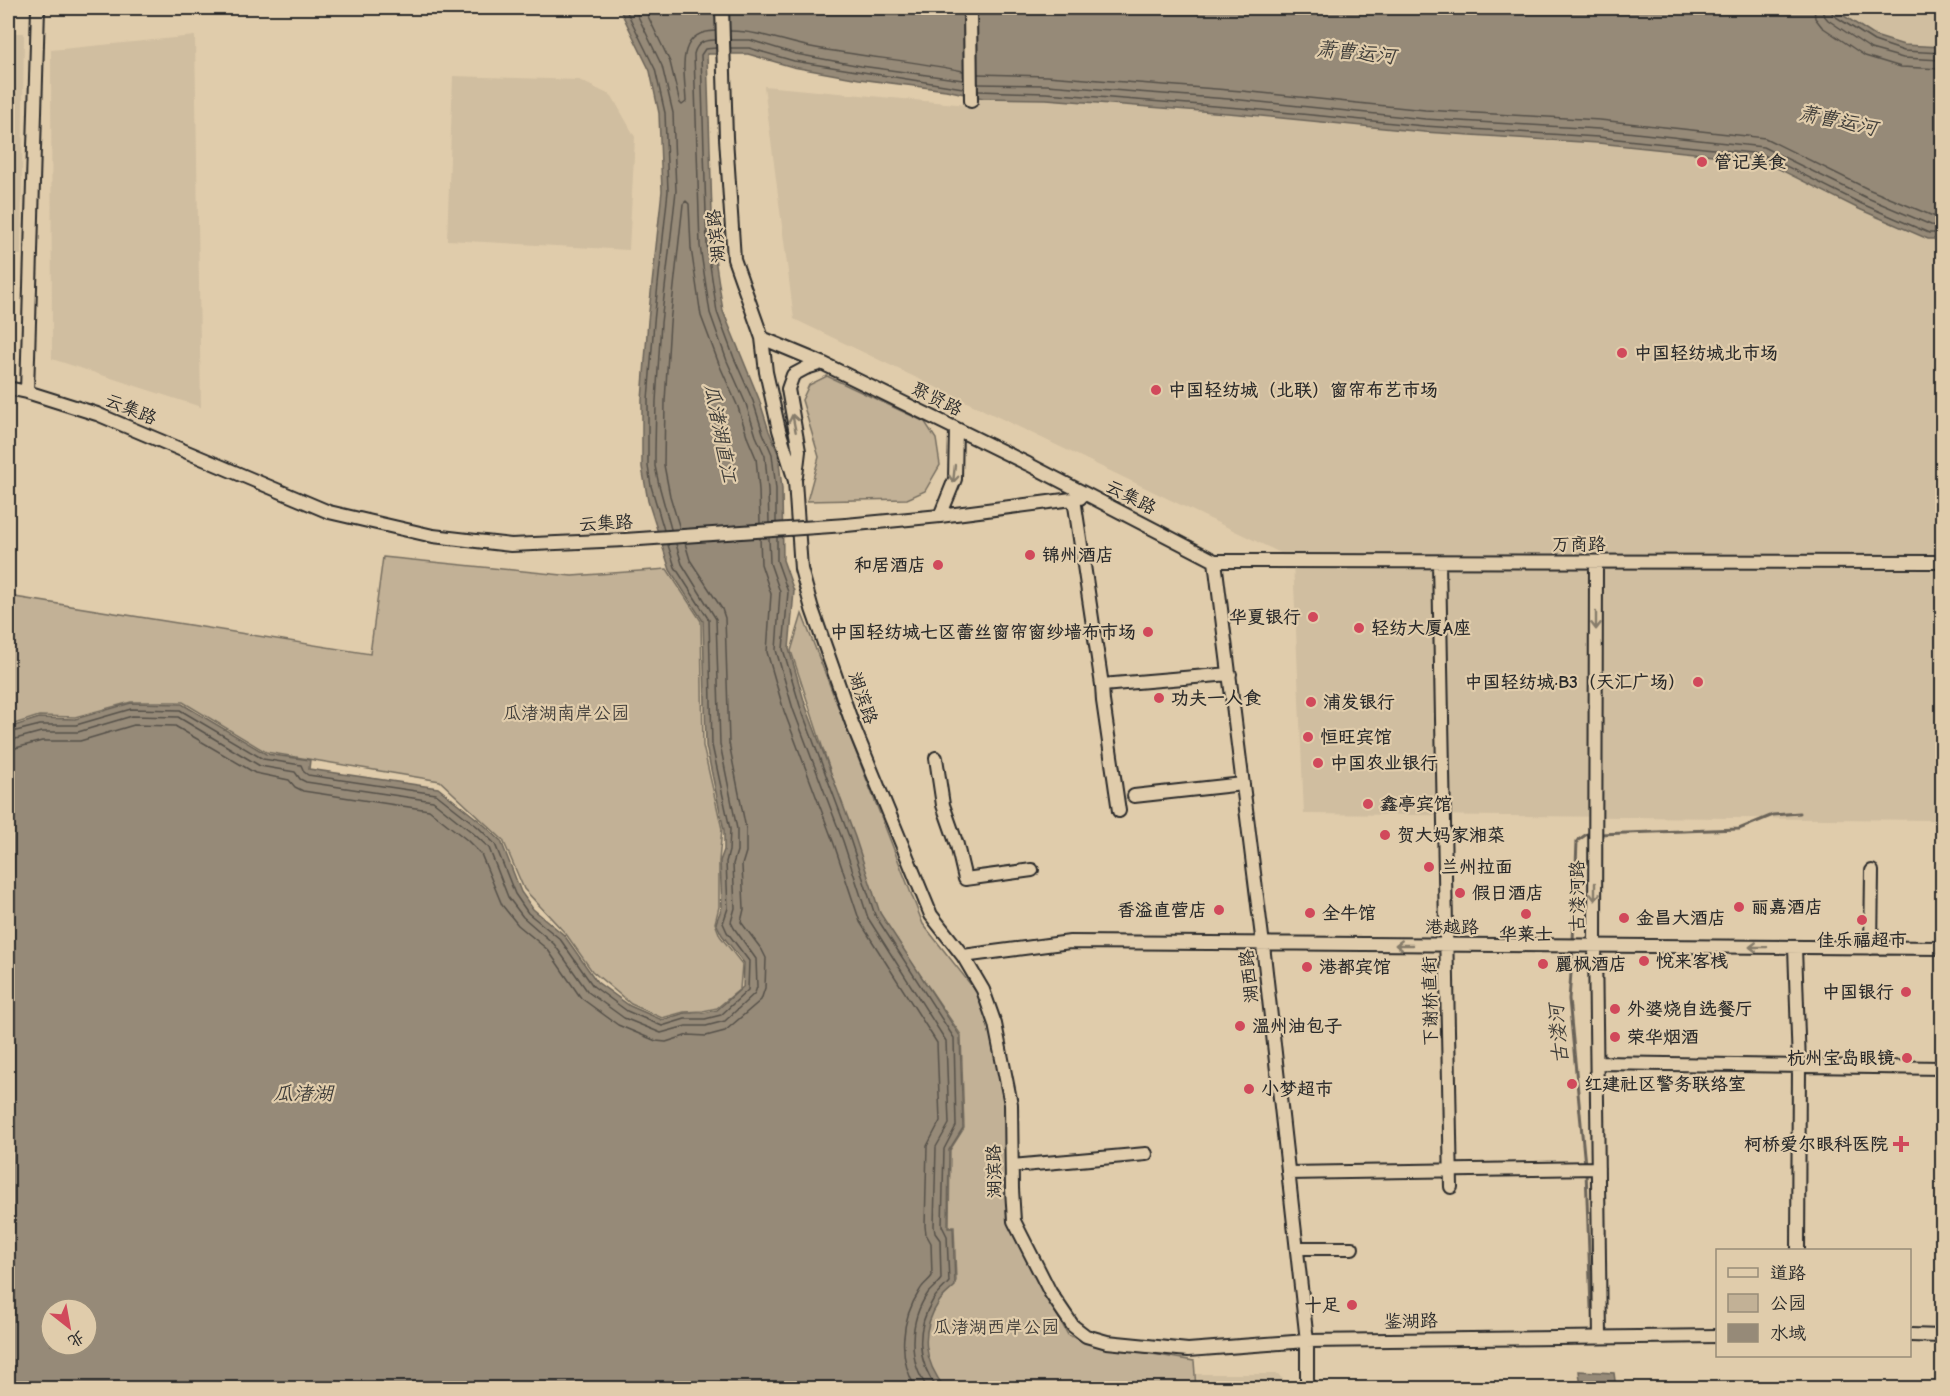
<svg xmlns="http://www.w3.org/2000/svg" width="1950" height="1396" viewBox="0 0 1950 1396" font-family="'Comic Neue','LXGW WenKai TC',sans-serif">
<rect width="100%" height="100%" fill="#e0ccab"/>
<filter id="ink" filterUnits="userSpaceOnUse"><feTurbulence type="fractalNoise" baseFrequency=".0167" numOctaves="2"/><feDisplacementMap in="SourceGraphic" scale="12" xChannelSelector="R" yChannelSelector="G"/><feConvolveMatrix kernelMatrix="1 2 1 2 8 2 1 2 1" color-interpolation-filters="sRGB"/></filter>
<g filter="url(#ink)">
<path fill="#d0bea0" d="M978 8H1942V546L1936 820 1304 814 1293 562 1287 556 794 319 764 86 978 106Z
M8 33H24L21 255H8Z
M195 36 201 407 52 359 51 50Z
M453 76 579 80 612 96 635 137 629 250 447 240Z
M1196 1374H1278L1291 1388H1197Z"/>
<path fill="#c2b196" stroke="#766e60" stroke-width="1.5" d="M827 376 925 422 936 439 940 465 925 491 907 499 807 501 819 457 802 400 809 385Z
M383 557 572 576 667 569 701 621 703 746 722 829 719 861V907L715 923 720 936 742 964 740 989 717 1008 703 1011 684 1012 662 1018 631 1004 592 971 566 934 524 889 503 840 440 781 266 752 183 702H131L75 717 39 716 8 726V596L370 654Z
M802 614 923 924 979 995 995 1040 1005 1105 1008 1223 1068 1335 1087 1343 1194 1361 1196 1388H945L936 1381 922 1345 931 1309 956 1281 954 1227H949L950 1150 964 1128 961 1035 885 923 871 896 791 651Z"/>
<path fill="#968a78" stroke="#6b6459" stroke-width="1.5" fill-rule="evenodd" d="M439 8H1832L1875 36 1904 45 1942 47V239H1928L1859 209 1761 160 1598 143 1424 132 1240 114 1046 99 983 98 946 90 859 79 793 67 748 54H707L713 245 723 311 759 399 769 431 778 453 782 489 783 560 794 591 789 649 805 704 855 837 880 913 960 1036 963 1128 949 1150 948 1228H953L955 1286C950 1291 943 1296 939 1302 919 1332 924 1362 945 1388H8V728L39 718 75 719 131 703 182 704 266 754 310 760 309 769 438 788 482 823 501 841 521 892 533 909 564 935 597 982 630 1006 662 1020 685 1013H703L717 1010 743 987 744 963 722 935 716 923 722 907 720 861 724 850V830L706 746 703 621 670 570 648 501 642 467V400L648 321 662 191 659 113 650 71 621 12 615 8ZM51 1309H87V1345H51Z
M1579 1371 1614 1373 1616 1388H1581Z"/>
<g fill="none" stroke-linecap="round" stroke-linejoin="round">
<path stroke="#56514a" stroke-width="1.5" d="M625 8 655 69 665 113 668 191 654 322 648 400V466L651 486 664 530
M634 8 662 66 673 113 676 191 661 323 656 401 655 452V466L659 485 671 529
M644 8 670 62 680 103 682 105 686 102C685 73 674 32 715 31
M1814 8 1815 18 1822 27 1865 56 1901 67 1942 69
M1823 8V14L1828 20 1871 49 1903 58 1942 60
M1830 8 1833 15 1874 41 1904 51 1942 53
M730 31C761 31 786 43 816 48 865 57 915 61 963 71
M715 40C705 40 697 42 694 54L700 246 710 313 727 361 746 404 756 436 765 456 768 490 769 523
M730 40H750L796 54 861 66 963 80
M716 48 705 49 701 55 707 245 717 312 734 358 753 401 763 433 772 454 776 489V522
M731 48H749L794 61 963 88
M978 74 1047 76 1242 91 1425 110 1600 120 1765 138 1868 189 1933 216 1942 217
M978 84 1047 85 1241 100 1425 119 1599 129 1763 147 1865 197 1931 225 1942 226
M978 91 1046 93 1240 108 1424 126 1598 137 1762 154 1862 204 1929 233H1942
M680 529 670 496 664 465 665 401 670 323 683 204 686 201 689 204 691 248 701 316 719 364 738 407 748 439 756 458 759 490 760 523
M777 537V561L788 592 783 649 800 706 850 839 875 915 954 1038 956 1126 944 1149 942 1226 947 1236 949 1282C944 1288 937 1293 933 1300 915 1329 917 1362 937 1388
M760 538 761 564 771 594 767 652 784 711 834 844 860 922 937 1043 940 1121 927 1146 925 1226 926 1234 931 1243 932 1276C929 1281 923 1284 920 1290 901 1319 897 1358 916 1388
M769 538 770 563 780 592 776 650 793 709 843 841 868 918 946 1041 949 1124 936 1147 934 1226 935 1233 940 1240 941 1279C938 1284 932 1288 928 1293 909 1320 907 1362 928 1388
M8 733 40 725H76L131 709 180 710 263 759 301 765 304 772 308 775 436 794 478 827 495 844 515 894 528 913 560 939 593 986 627 1011 662 1026 685 1019H705L721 1015 748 990 749 961 727 932 723 923 728 908 726 862 729 851 730 829 712 745 709 620 675 567 668 545
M8 741 41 732H78L132 716 178 717 260 766 295 772 300 779 306 782 433 801 473 833 489 848 508 897 523 917 554 944 588 992 624 1018 661 1033 686 1026H706L725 1021 755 993 757 987 756 959 734 928 731 922 735 908 733 864 737 851V829L720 744 716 619 682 564 676 544
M8 750 42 741H80L134 725 175 726 255 773 289 780 295 787 303 791 429 810 467 840 481 854 502 905 518 925 548 950 581 998 618 1025 656 1041 666 1042 688 1035 706 1036 725 1031 761 1000 765 988 766 958 762 950 741 922 744 909 742 865 746 852V829L729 743 725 618 722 609 690 560 685 543"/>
<path stroke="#6b6459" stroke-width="3" d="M1598 834 1739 829 1773 815 1800 813
M1573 941 1577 841 1587 834H1591
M1573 947 1569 999 1585 1165
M1586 1171 1591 1308"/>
<defs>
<path id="minor" d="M722 8 726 138 734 259 762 338 766 372 779 430 795 481 801 569 812 609 852 723 931 915 963 956 983 990 995 1024 1011 1104 1012 1189 1014 1221 1050 1292 1073 1326 1086 1336 1107 1342 1188 1350 1307 1341 1718 1336
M970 8 971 101
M762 338 822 363 1028 464 1215 561 1942 562
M8 388 27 392 97 414 329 512 433 536 511 545 625 540
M27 392 38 8
M796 476 799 451 788 389 793 375 806 368 822 363
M1074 499 1102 685 1230 674
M940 516 955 479 956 429
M846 525 940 516 1080 498
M1215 561 1263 945 1307 1341V1388
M1439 562 1451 1187
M1596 562 1595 945 1600 1337
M1102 685 1103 701 1119 811
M936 758 943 805 957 845 965 879 1032 870
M1134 796 1243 784
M1795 947 1799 1066 1798 1250
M1871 948 1872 871
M963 956 1070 942 1942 948
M1597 1063 1942 1068
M1012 1166 1146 1154
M1288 1173 1598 1168
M1297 1248H1352
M1910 1335 1942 1336"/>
</defs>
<use href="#minor" stroke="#2b2b2b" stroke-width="16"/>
<use href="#minor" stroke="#e0ccab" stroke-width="12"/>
<defs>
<path id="minor-bridge" d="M625 540 846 525"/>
</defs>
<use href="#minor-bridge" stroke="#2b2b2b" stroke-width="16" stroke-linecap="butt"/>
<use href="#minor-bridge" stroke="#e0ccab" stroke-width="12"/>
</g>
<defs><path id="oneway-shaft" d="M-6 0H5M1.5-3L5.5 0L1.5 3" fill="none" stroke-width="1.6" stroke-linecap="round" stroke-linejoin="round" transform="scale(1.5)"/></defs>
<g stroke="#867c6b">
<use href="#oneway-shaft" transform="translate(794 423) rotate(-101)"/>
<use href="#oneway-shaft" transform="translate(954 474) rotate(96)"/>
<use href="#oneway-shaft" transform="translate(1596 621) rotate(90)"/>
<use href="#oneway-shaft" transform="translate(1595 892) rotate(90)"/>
<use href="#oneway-shaft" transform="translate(1404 945) rotate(-180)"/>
<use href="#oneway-shaft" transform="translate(1758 947) rotate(-180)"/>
</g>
</g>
<g fill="#d1495b" stroke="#e0ccab" stroke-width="2">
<circle cx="1702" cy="162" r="6"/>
<circle cx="1622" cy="353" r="6"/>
<circle cx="1156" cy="390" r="6"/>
<circle cx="1030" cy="555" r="6"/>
<circle cx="938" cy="565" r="6"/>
<circle cx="1313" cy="617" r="6"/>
<circle cx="1359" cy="628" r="6"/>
<circle cx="1148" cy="632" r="6"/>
<circle cx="1698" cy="682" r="6"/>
<circle cx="1159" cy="698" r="6"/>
<circle cx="1311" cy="702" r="6"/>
<circle cx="1308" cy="737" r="6"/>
<circle cx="1318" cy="763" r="6"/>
<circle cx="1368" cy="804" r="6"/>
<circle cx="1385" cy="835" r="6"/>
<circle cx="1429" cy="867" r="6"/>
<circle cx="1460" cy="893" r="6"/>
<circle cx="1739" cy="907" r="6"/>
<circle cx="1219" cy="910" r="6"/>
<circle cx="1310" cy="913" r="6"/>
<circle cx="1526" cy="914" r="6"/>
<circle cx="1624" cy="918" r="6"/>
<circle cx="1862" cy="920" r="6"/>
<circle cx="1644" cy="961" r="6"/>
<circle cx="1543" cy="964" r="6"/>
<circle cx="1307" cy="967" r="6"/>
<circle cx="1906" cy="992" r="6"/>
<circle cx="1615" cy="1009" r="6"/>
<circle cx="1240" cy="1026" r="6"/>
<circle cx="1615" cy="1037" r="6"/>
<circle cx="1907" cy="1058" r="6"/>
<circle cx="1572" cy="1084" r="6"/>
<circle cx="1249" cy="1089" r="6"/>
<path d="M1898 1135h6v6h6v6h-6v6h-6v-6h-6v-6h6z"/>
<circle cx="1352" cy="1305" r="6"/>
</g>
<g text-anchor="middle" stroke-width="4.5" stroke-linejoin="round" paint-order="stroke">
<g font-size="18" font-weight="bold" fill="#2b2b2b" stroke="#e0ccab" text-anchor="start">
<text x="1714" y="168">管记美食</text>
<text x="1634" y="359">中国轻纺城北市场</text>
<text x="1168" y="396">中国轻纺城（北联）窗帘布艺市场</text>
<text x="1042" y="561">锦州酒店</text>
<text x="926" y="571" text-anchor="end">和居酒店</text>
<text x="1301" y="623" text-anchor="end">华夏银行</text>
<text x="1371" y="634">轻纺大厦A座</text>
<text x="1136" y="638" text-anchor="end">中国轻纺城七区蕾丝窗帘窗纱墙布市场</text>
<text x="1686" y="688" text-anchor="end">中国轻纺城·B3（天汇广场）</text>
<text x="1171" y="704">功夫一人食</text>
<text x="1323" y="708">浦发银行</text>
<text x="1320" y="743">恒旺宾馆</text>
<text x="1330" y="769">中国农业银行</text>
<text x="1380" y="810">鑫亭宾馆</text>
<text x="1397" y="841">贺大妈家湘菜</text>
<text x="1441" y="873">兰州拉面</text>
<text x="1472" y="899">假日酒店</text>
<text x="1751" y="913">丽嘉酒店</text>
<text x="1207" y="916" text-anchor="end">香溢直营店</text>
<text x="1322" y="919">全牛馆</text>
<text x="1636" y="924">金昌大酒店</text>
<text x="1526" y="940" text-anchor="middle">华莱士</text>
<text x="1862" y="946" text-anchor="middle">佳乐福超市</text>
<text x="1656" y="967">悦来客栈</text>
<text x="1555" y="970">麗枫酒店</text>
<text x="1319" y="973">港都宾馆</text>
<text x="1894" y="998" text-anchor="end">中国银行</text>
<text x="1627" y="1015">外婆烧自选餐厅</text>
<text x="1252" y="1032">温州油包子</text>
<text x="1627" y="1043">荣华烟酒</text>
<text x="1895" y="1064" text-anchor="end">杭州宝岛眼镜</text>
<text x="1584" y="1090">红建社区警务联络室</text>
<text x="1261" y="1095">小梦超市</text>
<text x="1888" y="1150" text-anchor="end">柯桥爱尔眼科医院</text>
<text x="1340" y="1311" text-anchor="end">十足</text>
</g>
<g font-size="18" fill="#2b2b2b" stroke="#e0ccab">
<text transform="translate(716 236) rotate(-96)" y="6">湖滨路</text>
<text transform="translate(937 399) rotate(26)" y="6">聚贤路</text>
<text transform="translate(131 409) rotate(22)" y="6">云集路</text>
<text transform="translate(1131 497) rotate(27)" y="6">云集路</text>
<text transform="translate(606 523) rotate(-3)" y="6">云集路</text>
<text x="1579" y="550">万商路</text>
<text transform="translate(863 698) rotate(71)" y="6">湖滨路</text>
<text transform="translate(1577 896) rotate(-90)" y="6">古溇河路</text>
<text x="1452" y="933">港越路</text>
<text transform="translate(1249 976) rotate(-96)" y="6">湖西路</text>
<text transform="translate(1430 1001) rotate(-91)" y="6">下谢桥直街</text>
<text transform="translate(994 1171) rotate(-91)" y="6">湖滨路</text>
<text transform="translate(1411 1321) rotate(-1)" y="6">鉴湖路</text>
</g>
<g font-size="18" fill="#423f3b" stroke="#e0ccab">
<text x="566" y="719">瓜渚湖南岸公园</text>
<text x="996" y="1333">瓜渚湖西岸公园</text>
</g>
<g font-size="20" font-style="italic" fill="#403e3a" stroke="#e0ccab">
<text transform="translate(1356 52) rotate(6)" y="7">萧曹运河</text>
<text transform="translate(1838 120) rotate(12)" y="7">萧曹运河</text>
<text transform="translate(721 433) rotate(79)" y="7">瓜渚湖直江</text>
<text transform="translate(1558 1034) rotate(-95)" y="7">古溇河</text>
<text x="303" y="1100">瓜渚湖</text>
</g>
</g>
<rect width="1950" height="1396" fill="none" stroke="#e0ccab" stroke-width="30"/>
<rect x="15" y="15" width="1920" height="1366" fill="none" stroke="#2b2b2b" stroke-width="2" filter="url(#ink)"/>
<rect x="1716" y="1249" width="195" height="108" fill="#e0ccab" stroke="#988c78" stroke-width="1.5"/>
<rect x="1728" y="1268" width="30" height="9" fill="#e0ccab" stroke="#988c78" stroke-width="1.5"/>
<text x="1770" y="1279" font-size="18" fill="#2b2b2b">道路</text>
<rect x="1728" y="1294" width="30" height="18" fill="#c2b196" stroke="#988c78" stroke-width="1.5"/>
<text x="1770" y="1309" font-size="18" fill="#2b2b2b">公园</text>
<rect x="1728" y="1324" width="30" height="18" fill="#968a78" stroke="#988c78" stroke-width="1.5"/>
<text x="1770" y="1339" font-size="18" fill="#2b2b2b">水域</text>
<g transform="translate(69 1327) rotate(149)"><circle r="28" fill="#e0ccab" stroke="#988c78" stroke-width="1.5"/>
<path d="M0-4.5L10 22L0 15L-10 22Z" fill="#d1495b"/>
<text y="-9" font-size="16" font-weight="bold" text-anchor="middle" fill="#2b2b2b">北</text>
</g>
</svg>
